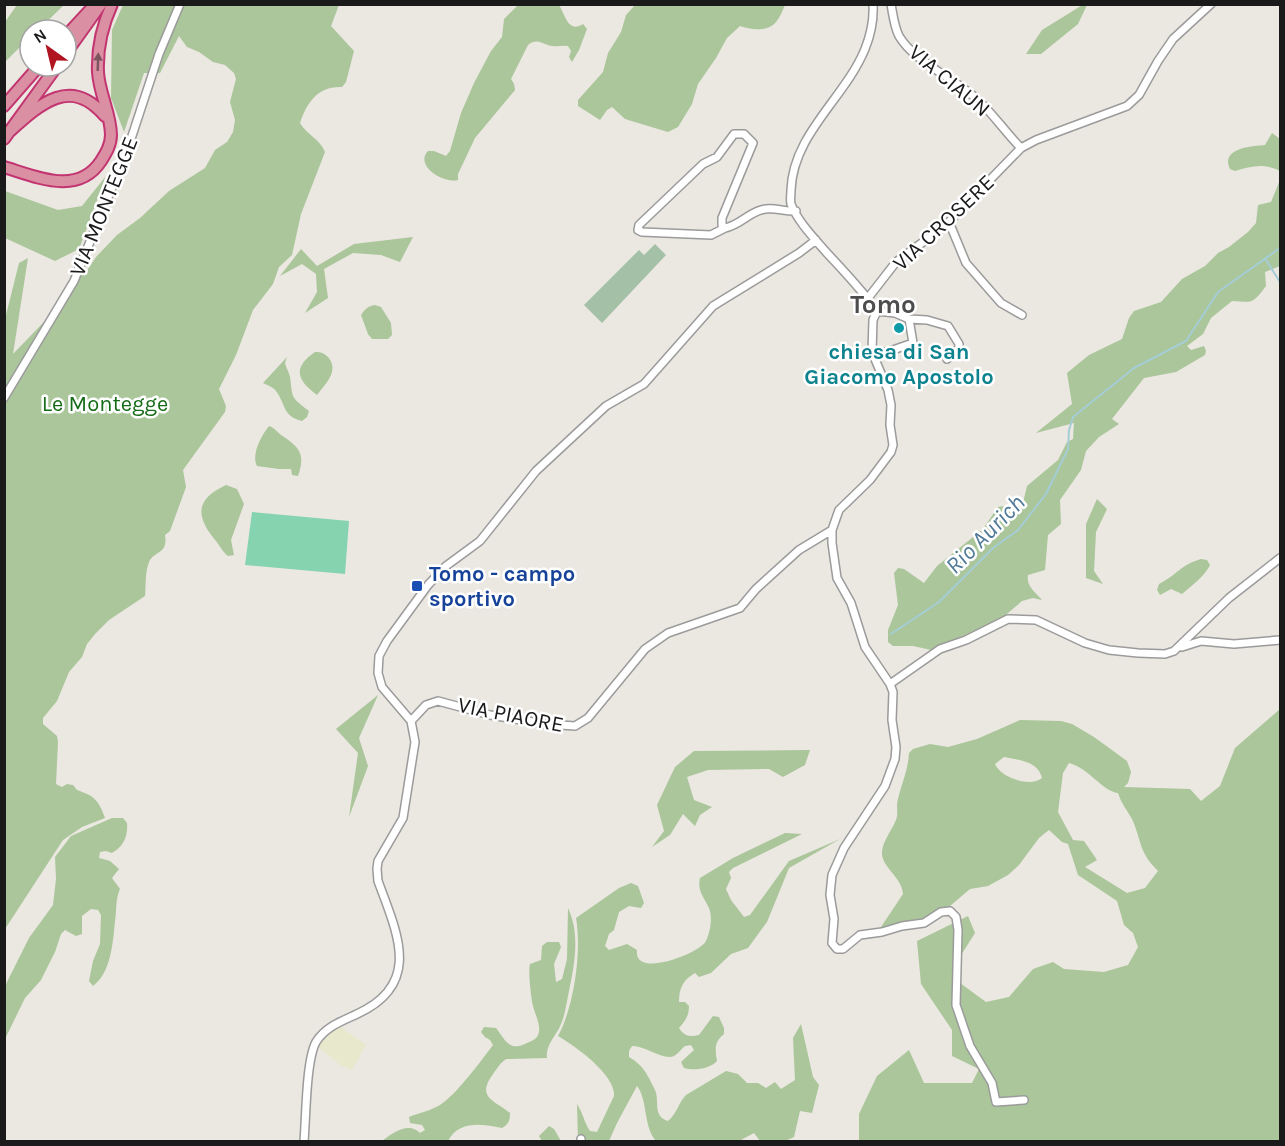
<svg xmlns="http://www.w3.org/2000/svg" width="1285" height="1146" viewBox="0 0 1285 1146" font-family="Karla,sans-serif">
<rect width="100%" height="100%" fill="#ebe7e1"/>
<path fill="#e8e8cd" d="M338 1025 366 1045 352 1070 340 1065 317 1046 323 1037Z"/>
<path fill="#aac69a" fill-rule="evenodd" d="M519 4 559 5C565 14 568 34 583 24L587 29 579 50 572 62 569 57 571 51 568 46C563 45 558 47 553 46 542 45 538 37 528 45L511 79 514 84 515 90 475 138 458 174V180C444 184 414 166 428 151H434L446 156 450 151 461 113 474 83 491 51 502 37 504 19Z
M1084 4 1087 5 1078 24 1041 54H1026L1042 30Z
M17 5H64L38 30H30V37L5 62V22Z
M123 5H339L331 26 354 51 346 82 342 87C318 86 307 102 300 123 307 135 320 139 325 152L301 214 292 255 279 267 273 284 253 310 236 355 219 389 226 406 225 412 183 470 186 487 170 531 165 535C168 555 155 550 149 562 145 572 146 585 145 596L109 620 95 634 87 644 82 657 69 672 57 701 43 718V724L57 736 58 742 56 784 62 787 67 784 73 785 77 790C94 796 98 799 105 818L82 827 63 840 5 929 4 323 19 263 28 258 13 354 66 299 76 279 86 272 96 257 117 235 140 218 169 191 205 168 215 150 227 142 233 132 235 120 230 102 236 79 234 73 225 65 213 62 199 52 187 47 179 36 160 73H144L124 132 111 98 112 30Z
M635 5V4L785 5C783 10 780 17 776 22 768 32 751 30 740 26L727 38 716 58 698 84 692 104 678 127 668 132 625 119 612 107 607 110 600 120 578 106V100L603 72 608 53 621 32 626 15Z
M1272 133 1280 139V171C1265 163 1251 166 1235 171L1230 169C1220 148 1252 146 1265 145Z
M106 176 79 249 55 261 5 238V191L58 210 82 206Z
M1280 180V266L1265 272 1266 286C1252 305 1252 302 1232 301L1211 318 1203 334 1187 346 1191 350 1204 346 1206 351 1205 355 1176 372 1144 378 1112 419 1119 424 1099 437 1086 451 1081 470 1060 500 1061 524 1048 535 1045 570 1028 575C1026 586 1035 592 1042 600L1033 598 1022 601 1001 619 931 650 913 646H893L888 642V630L898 605 894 573 898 568 904 569 924 583 937 566 983 529 998 507 1004 506 1016 514 1021 511 1027 486 1058 460 1067 442 1073 439 1074 423 1036 433 1072 404 1067 373 1089 355 1122 339 1129 318 1134 311 1161 302 1182 279 1205 266 1218 253 1229 247 1248 232 1256 223 1258 205 1271 202Z
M413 237 400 262 381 255 353 253 324 269 328 298 305 313 317 292 316 274 302 264 280 276 301 249 317 266 354 244Z
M375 305 381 307 391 323 392 335 388 339H372L368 334 361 315C365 309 368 306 375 305Z
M315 352C321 352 324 353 328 357 340 371 325 384 317 395 297 380 292 368 315 352Z
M287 357 285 363C286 368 289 372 290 377 293 399 290 396 309 411L307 417 302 421C282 416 286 404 276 391 273 387 267 385 263 383Z
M269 426C275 428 276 431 281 435 299 447 306 453 298 476L292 475 291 469H279L257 466C251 455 261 436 269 426Z
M226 485 237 489 244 504 231 540 234 555 228 556C222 551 220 546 216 541 196 517 194 500 226 485Z
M1097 499 1107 509 1096 532 1094 571 1103 584 1086 578V524Z
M1201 559 1207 560 1210 565C1205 576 1191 586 1182 594L1171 589 1160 595 1157 590 1159 584C1177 575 1180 565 1201 559Z
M378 695 359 738 368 766 349 817 358 753 336 729Z
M1280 709V1141H859V1114L877 1076 909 1050 924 1083H972L979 1069 952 1056V1030L921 984 917 941 968 916 975 933 956 963 960 983 986 1002 1009 997 1033 969 1053 962 1064 969 1104 972 1128 965 1138 947 1133 933 1124 925 1117 901 1078 875 1068 844 1062 842 1049 830 1039 838 1019 865 1008 875 988 886 970 889 950 906 942 908 930 916 924 923 877 933 903 894C902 877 881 867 882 852 883 839 893 830 897 817 898 811 896 805 898 799 902 782 908 771 909 753L913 749 930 744 948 747 977 739 1020 720 1061 721 1072 724 1094 737 1127 761 1131 772 1128 783 1124 787 1190 789 1201 801 1220 786 1235 748ZM1004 757C1019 760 1038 761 1042 778 1030 788 1000 777 995 764ZM1069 763C1089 768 1102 791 1118 793 1121 803 1127 810 1132 819 1142 841 1138 851 1158 871L1145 888 1127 893 1085 867 1097 860 1084 841 1073 840 1058 812 1063 773Z
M810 750 805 765 783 777 769 769 708 770 687 777 694 800 712 807 700 815 695 826 683 814 670 835 652 847 664 831 657 805 675 767 694 751Z
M112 818H123L127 823C128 836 124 846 112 853L106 851 100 852 99 858 110 861 119 869 112 878 120 889C115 901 117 909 115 921 113 942 111 973 93 986L89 981 93 961 100 944 101 915 98 910 91 909 82 916V934L76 936 65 930 61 934 55 952 41 980 25 998 5 1039V986L29 938 53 905 56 879 55 857 71 836Z
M785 833 802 834 733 868 729 872 731 878 726 889 731 900 744 917 750 915 789 861 840 839 789 868 767 922 748 948 731 954 711 973 699 977 695 973C683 980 679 988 679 1002H685L689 1006C689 1016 685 1021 679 1028 684 1036 689 1037 699 1035L713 1016 719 1017 724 1028V1034C714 1042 715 1049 717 1061 710 1069 694 1071 684 1068L681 1062 694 1050 691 1045 685 1046C681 1049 678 1054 674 1056 664 1061 644 1045 632 1046L629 1051V1057C644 1066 647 1074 655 1090 660 1101 652 1116 668 1121 677 1114 678 1103 686 1095L726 1071 738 1074 747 1083H758L766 1088 775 1082 781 1089 795 1080 793 1038 801 1024 813 1077 819 1085 812 1113 800 1111 794 1137 785 1141H760L754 1133 739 1141H656C643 1126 648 1100 637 1086L617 1123 609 1141H578L577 1104C583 1113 584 1122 590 1131L597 1132 614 1096C616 1075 575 1046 558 1036 574 1007 582 951 576 918L619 888 631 883 638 886 644 903 641 908 629 906 619 912 614 930 609 934 605 946 609 950 627 944 637 950C633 979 699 954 706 941 710 933 713 917 709 908 704 897 697 891 700 878L733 858Z
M568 908C581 936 574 967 568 996 566 1005 565 1015 561 1024 557 1035 545 1045 547 1058L506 1059C500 1063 496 1070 491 1077 477 1098 496 1101 510 1113 510 1120 509 1124 502 1128 482 1124 459 1120 448 1141H382C392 1133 409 1121 420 1133L425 1130 422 1125 410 1123 409 1117C419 1113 430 1111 440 1105 456 1095 481 1061 493 1045L490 1040 485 1037 481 1032 484 1027 496 1028C504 1038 509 1052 525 1044 528 1042 534 1041 537 1037 543 1028 535 1015 533 1006 531 999 528 970 530 964L541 960 542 946 547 942H559L561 947 554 964 556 982 562 979 567 959Z
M549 1126 554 1129 561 1141H542L539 1136Z"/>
<path fill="#a4c1a7" d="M655 244 666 255 602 323 584 305 639 250 644 255Z"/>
<path fill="#86d3b0" d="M252 512 349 521 345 574 245 565Z"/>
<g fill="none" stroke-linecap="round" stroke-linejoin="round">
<path stroke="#a5cdd5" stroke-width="2" d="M1266 260 1280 282
M891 634 939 602 993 548 1018 530 1046 494 1068 449 1069 430 1073 417 1134 368 1186 341 1218 292 1280 248"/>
<defs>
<path id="minor" d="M873 4C874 20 871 34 865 49 845 98 793 134 791 190 791 194 790 200 791 204 798 222 814 238 826 252 844 271 862 290 877 311
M891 4C893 15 894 26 899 36 914 62 956 79 978 100 994 115 1006 133 1021 148
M949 222 966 263 1001 303 1022 315
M725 228 711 235 642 232 638 230 639 225 703 164 717 157 734 134H744L753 143 722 218V225L725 228C740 225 747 214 761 210 772 206 784 212 796 211
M868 298 896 262 946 225 1021 148 1036 140 1127 106 1139 95 1158 61 1173 39 1211 4
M877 311 873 320 872 352 888 390 891 405 890 425 893 445 891 452 870 480 839 510 832 530V543L837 578 851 603 865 647 890 684 893 692 892 720 896 747 895 759 885 786 844 848 832 875 830 895 834 919 832 943 837 949H843L860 935 882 932 902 926 924 923 941 912 950 911 956 917 958 930 956 1005 970 1046 992 1083 996 1102 1024 1100
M909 319 927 320 948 326 959 344V348L947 359
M872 352H887L913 343 909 319 895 313 877 311
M4 398 74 281 128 148 159 54 180 4
M1182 647 1201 641 1234 644 1280 640
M890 684 940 649 966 640 1008 619 1036 620 1085 643 1109 650 1138 653 1165 654 1174 651 1229 598 1280 558
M411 721 426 705 438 701 490 715 546 724 575 726 588 718 645 649 668 633 740 608 756 589 799 550 832 530
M581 1139V1142
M304 1142C306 1118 306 1060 316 1042 325 1027 342 1021 357 1014 423 984 397 933 378 881L377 869 378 861 403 818 415 742 411 721 382 687 378 673 379 656 387 641 428 585 446 566 480 541 536 471 606 406 644 384 713 306 799 253 816 240"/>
<path id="highway" d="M66 36 91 9
M66 53 101 4
M4 106 39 66
M10 131C41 103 71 76 105 116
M4 139 57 66
M4 167C37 177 78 196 101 161 106 153 111 145 111 135 111 114 99 93 98 72 97 48 102 26 112 4"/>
</defs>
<use href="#minor" stroke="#9b9b9b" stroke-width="10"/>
<use href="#highway" stroke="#c23570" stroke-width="14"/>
<use href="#minor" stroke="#fff" stroke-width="7"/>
<use href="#highway" stroke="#db8fa3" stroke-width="10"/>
</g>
<defs><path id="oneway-solid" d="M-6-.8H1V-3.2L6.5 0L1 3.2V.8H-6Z" transform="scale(1.5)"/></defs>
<use fill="#7a545e" href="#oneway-solid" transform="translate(98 62) rotate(-88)"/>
<circle fill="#0f9aa8" stroke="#fff" stroke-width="2" cx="899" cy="328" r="6"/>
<rect fill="#1a4fb4" stroke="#fff" stroke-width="2" x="411" y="580" width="12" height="12" rx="3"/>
<g text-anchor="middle" stroke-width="5" stroke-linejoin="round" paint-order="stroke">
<g font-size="22" fill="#1a1a1a" stroke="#fff">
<text transform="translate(950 80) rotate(40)" y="8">VIA CIAUN</text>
<text transform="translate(103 206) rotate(-68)" y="8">VIA MONTEGGE</text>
<text transform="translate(943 222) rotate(-43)" y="8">VIA CROSERE</text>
<text transform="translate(511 714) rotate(11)" y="8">VIA PIAORE</text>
</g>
<g font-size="22" font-weight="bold" fill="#0d838f" stroke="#fff">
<text x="899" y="359">chiesa di San<tspan x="899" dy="25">Giacomo Apostolo</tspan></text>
</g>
<g font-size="22" fill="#166b17" stroke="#fff">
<text x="105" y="411">Le Montegge</text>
</g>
<g font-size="22" font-weight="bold" fill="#164399" stroke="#fff" text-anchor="start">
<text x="429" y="581">Tomo - campo<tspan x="429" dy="25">sportivo</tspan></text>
</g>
<g font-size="24" font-style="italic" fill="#4f7998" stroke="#fff">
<text transform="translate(985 534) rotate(-45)" y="8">Rio Aurich</text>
</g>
<g font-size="26" font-weight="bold" fill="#4d4d4d" stroke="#fff">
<text x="883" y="313">Tomo</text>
</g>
</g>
<rect width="1285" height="1146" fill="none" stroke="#1a1a1a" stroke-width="12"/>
<g transform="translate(48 48) rotate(326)"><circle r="28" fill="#ffffff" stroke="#a3a3a3" stroke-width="1.5"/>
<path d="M0-4.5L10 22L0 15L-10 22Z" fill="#b01420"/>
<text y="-9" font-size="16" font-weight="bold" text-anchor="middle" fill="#1a1a1a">N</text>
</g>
</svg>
